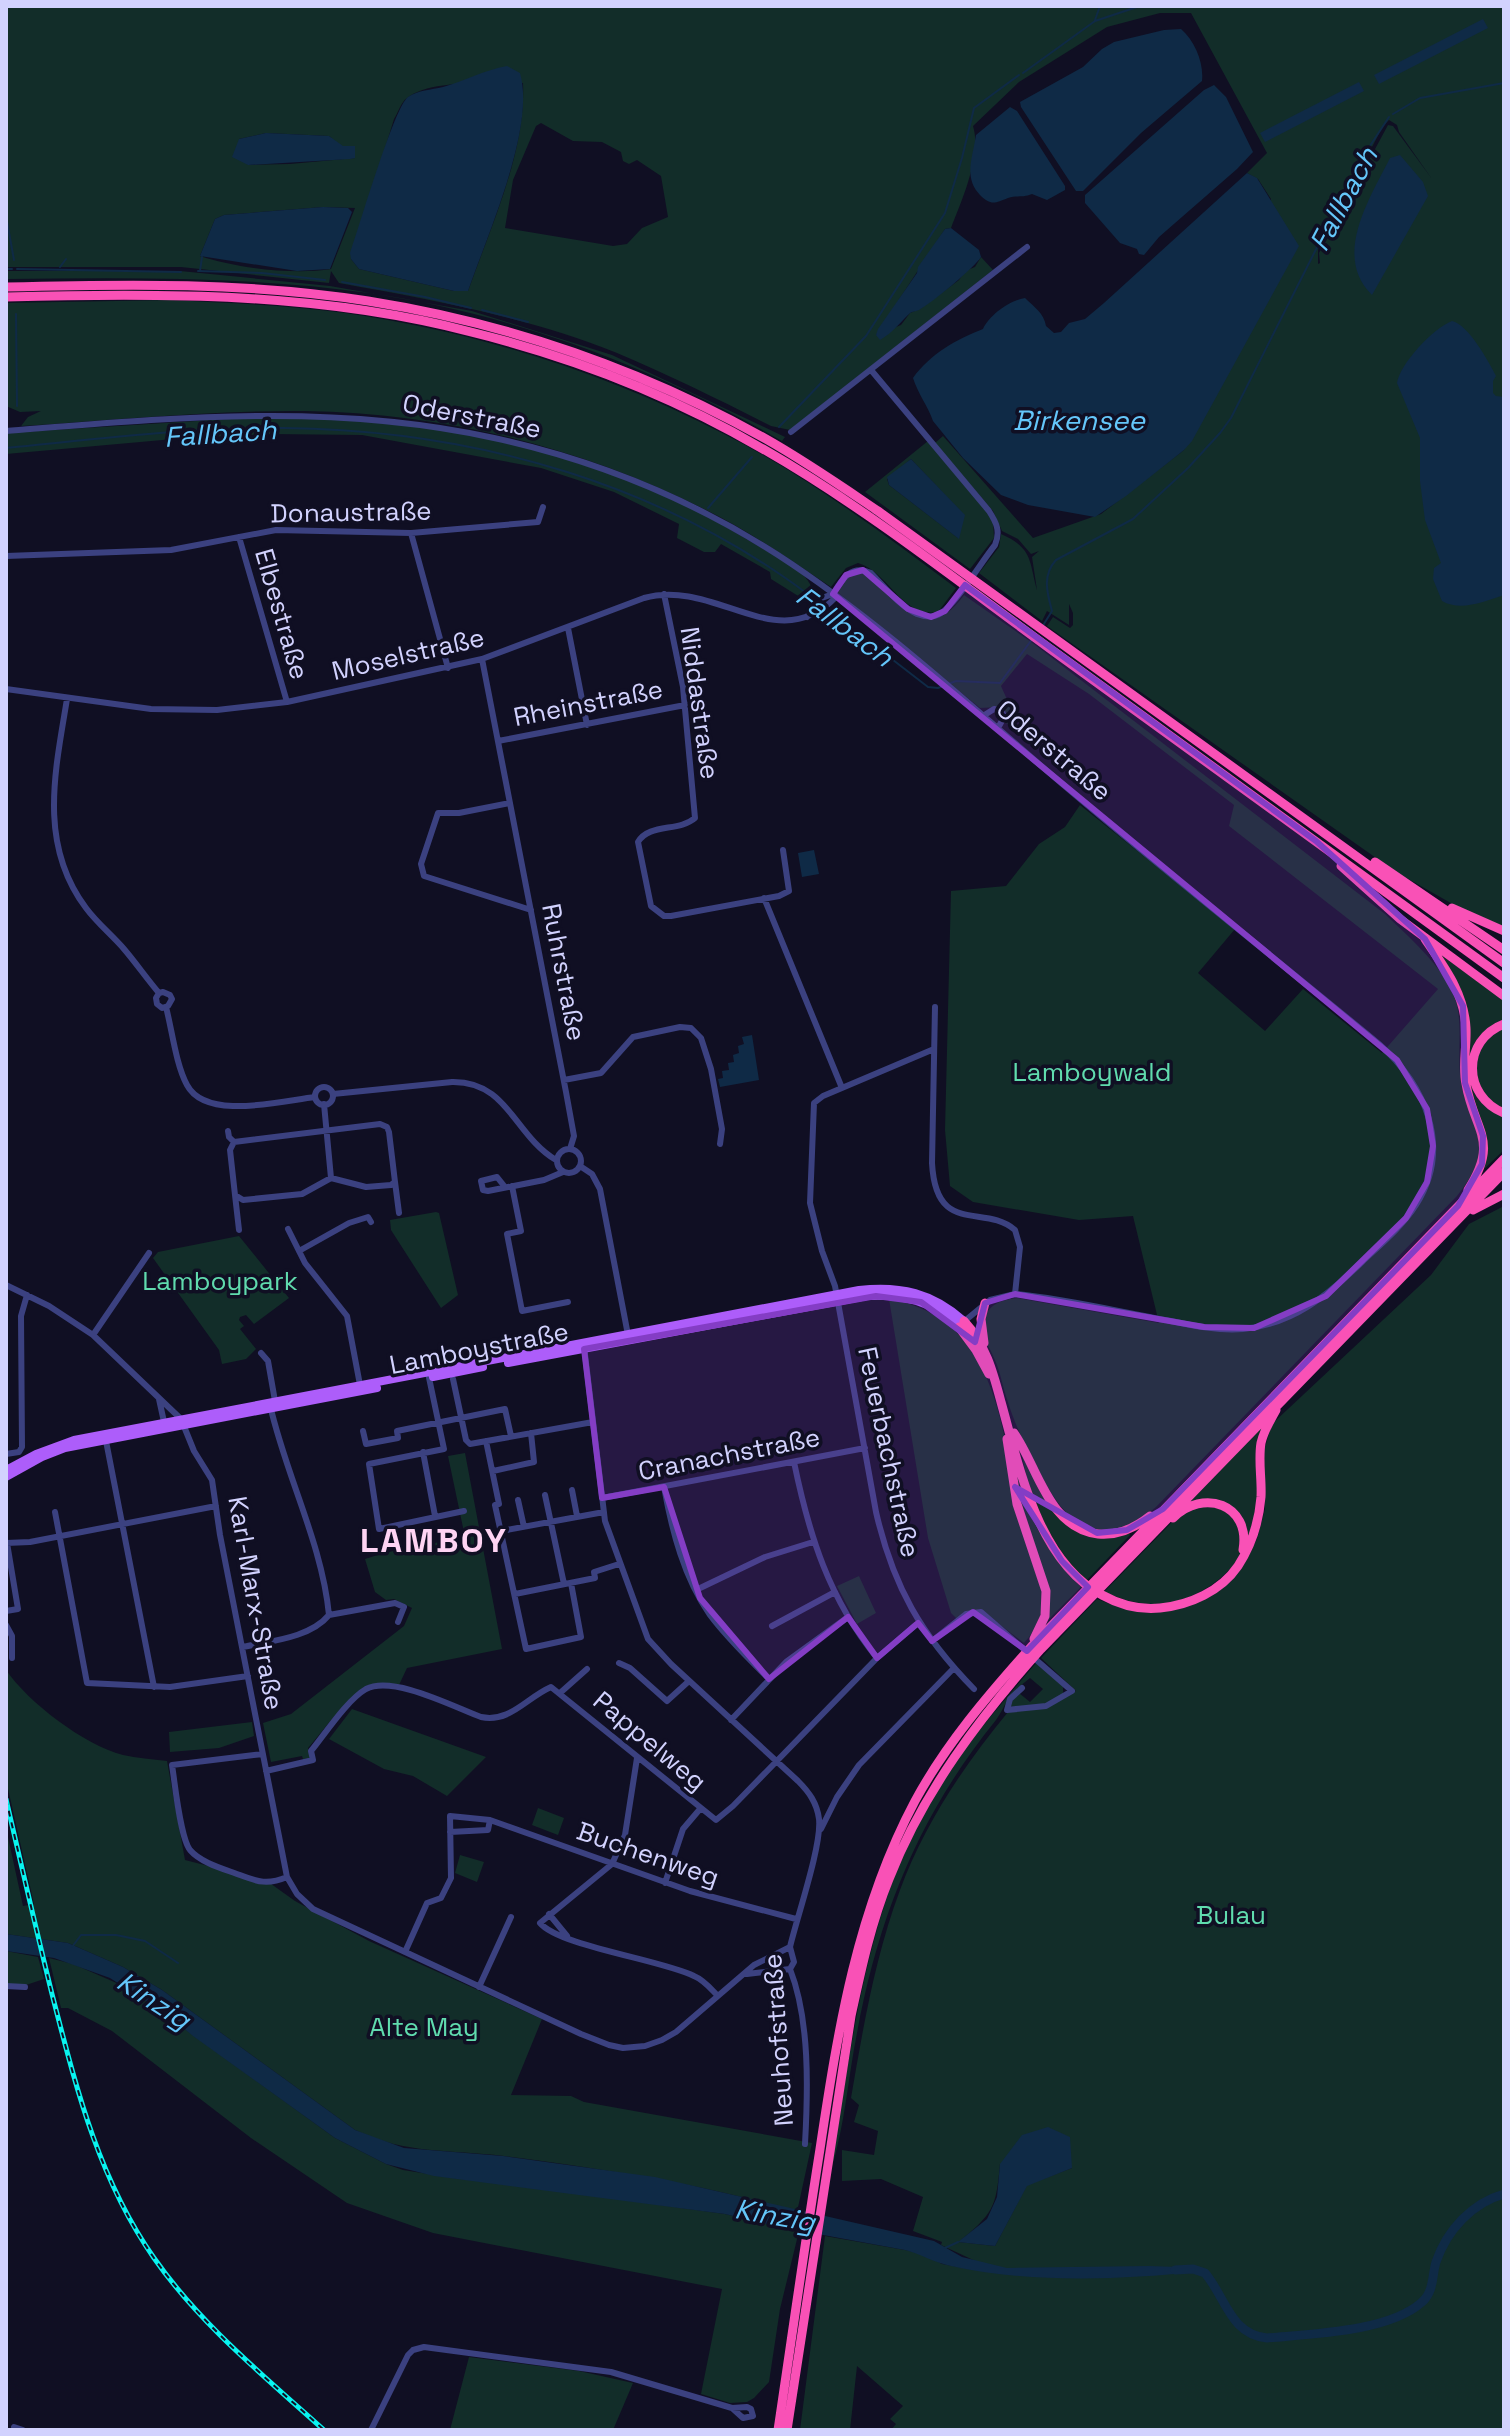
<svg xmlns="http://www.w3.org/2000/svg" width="1510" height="2436" viewBox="0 0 1510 2436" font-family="'Space Grotesk',sans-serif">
<rect width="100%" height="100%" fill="#100f23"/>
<path fill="#122d29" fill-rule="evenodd" d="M6 6H1504V928L1479 919 1396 872 1047 626 1053 617 1070 628 1073 625V613L1069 604V625L1047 611 1042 621 979 573 999 547 1001 534C1033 548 1029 561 1037 590L1032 557 1039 551 1031 554 1018 539 1002 531 993 511 935 443 943 436 1033 538 1101 514 1184 450 1271 199 1258 179 1247 173 1267 153 1191 13H1160L1107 27 1019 82 973 126C982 155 962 200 951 228L945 229 876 335 901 325 910 313 920 309 959 280 965 271 975 267 981 257 993 270 790 430 771 426C720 400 669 375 617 353 528 317 433 300 339 283L331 271 329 283 181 267H6ZM523 83C526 152 491 226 468 291H454L359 269 351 259 394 119C398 113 401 102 407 98 430 79 493 83 523 83ZM1389 120 1397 125 1399 132 1432 179 1393 126 1388 125 1319 253 1320 263 1318 264V250L1383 126ZM541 123 573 141 602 142 621 152 623 161 629 164 637 160 661 176 668 217 642 228 627 244 613 246 505 228 513 180 536 126ZM266 133 329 136 355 158 290 164 248 165 239 139ZM323 207 355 208 331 269C293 275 236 268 200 256L215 219 224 215Z
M6 271H180L330 286 472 311 612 355 785 437 782 441C656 368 514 314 369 293 248 276 127 278 6 279Z
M170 300C228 303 287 305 345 313 477 332 606 373 724 434 807 476 882 533 956 588L938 612C901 618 890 573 858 563L846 568 831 587C789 559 748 530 702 508 579 447 443 413 305 411 211 410 115 420 21 426L28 417 41 411 20 412 6 406V303Z
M260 417C303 419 346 418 388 422 485 432 611 464 697 510 718 522 739 535 760 547 781 559 822 576 811 604L771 579 770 572 721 544 715 552H704L677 538 679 524 614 492 541 468 362 435 270 434 185 438 6 454V433Z
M928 441 993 519 994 538 970 569 865 492ZM911 459 964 515 958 538 889 485 887 479Z
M858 572 866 573C901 602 926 647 964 595L1034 644 1385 914C1407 935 1432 957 1448 983 1469 1017 1453 1056 1463 1092 1468 1113 1481 1130 1479 1152 1477 1169 1468 1182 1457 1196L1156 1507C1102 1552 1072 1532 1042 1477 1028 1452 1015 1426 1007 1399 1002 1385 1000 1370 994 1358 990 1348 984 1340 979 1331 986 1308 993 1301 1017 1298L1159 1323 1133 1216 1079 1220 973 1202 950 1186 945 1130 951 891 1006 886 1039 844 1065 827 1080 805 1235 929 1198 973 1265 1031 1303 989 1382 1053 1438 989 1229 826 1234 805 1089 694 1027 654 1001 686 1010 706 1020 715 1012 728 1005 722 1007 714 1001 707 980 708 836 591 846 579Z
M1441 955 1504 1000V1019C1458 1039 1454 1099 1504 1116V1150L1483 1170C1490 1125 1472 1118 1467 1081 1465 1064 1468 1048 1468 1031 1468 1005 1457 978 1440 958Z
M1504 1026V1109L1486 1098 1475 1077 1477 1052 1482 1042Z
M1504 1206V2430H891L896 2424 890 2419 903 2406 857 2366 850 2430H800L825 2236 905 2250 923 2254 942 2264 981 2271 984 2265 941 2245 942 2242 913 2231 923 2197 881 2179 842 2181V2150L874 2155 878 2131 854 2122 859 2105 851 2098C863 2028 875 1957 900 1890 924 1825 964 1765 1008 1712L1045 1708 1076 1691 1041 1658 1097 1599 1110 1604 1180 1608 1241 1569 1257 1539 1265 1509 1262 1457 1272 1424 1431 1275 1469 1224ZM1000 2164 1072 2168 1027 2185 995 2246 959 2242C993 2213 996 2209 1000 2164Z
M436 1212 439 1213 458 1295 441 1308 391 1230 390 1220Z
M239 1236 289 1298 254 1324 246 1315 240 1317 239 1320 244 1326 240 1329 256 1349 246 1359 222 1364 219 1350 153 1258 158 1252Z
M889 1299C964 1312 991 1370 1005 1439 1010 1461 1009 1484 1015 1506 1028 1552 1065 1600 1024 1643L983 1612 957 1619 951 1613 928 1538Z
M1267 1422 1258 1504 1246 1546 1236 1511 1188 1504Z
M1012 1450C1029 1498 1041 1552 1081 1587L1046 1622 1049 1605 1019 1504Z
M465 1453 502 1649 407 1668 399 1685C360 1674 331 1722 308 1748L310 1758 303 1759 302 1756 271 1762 263 1723 291 1714 404 1626 412 1608 394 1599 386 1600 375 1592 365 1559 384 1553 465 1537 448 1456Z
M1022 1454 1073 1528 1128 1532 1130 1535 1086 1581C1054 1549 1028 1499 1022 1454Z
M1208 1505C1215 1507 1226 1509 1231 1514 1269 1551 1210 1593 1177 1601 1151 1608 1128 1602 1104 1592L1174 1520 1188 1510Z
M859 1576 876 1613 857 1624 837 1586Z
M1036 1663 1063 1686V1694L1045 1705 1009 1707 1011 1700 1019 1693 1030 1702 1043 1689 1030 1678C1023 1684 1013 1691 1008 1699 1004 1706 1001 1713 996 1720 920 1814 879 1914 857 2033 848 2078 845 2125 831 2170 851 2048 866 1913 928 1804 958 1752 998 1708 1036 1663Z
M6 1670C28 1702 84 1745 123 1755 137 1758 152 1759 167 1761L185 1860 267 1881 295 1901 369 1941 542 2019 511 2095 571 2096 584 2102 812 2143 797 2212C701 2183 602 2169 504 2156 448 2149 408 2155 355 2130L162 1990 123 1967 68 1943 6 1934V1828L23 1906 34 1904 6 1780Z
M352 1709 486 1757 447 1796 413 1776 384 1769 329 1739Z
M252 1722 254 1736 219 1748 170 1752 169 1732Z
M538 1808 564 1818 558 1835 532 1825Z
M460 1855 484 1862 477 1882 455 1873Z
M6 1951 38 1957 44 1979 23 1986 6 1984Z
M49 1958 73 1964 128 1988 335 2138 386 2164 403 2170 460 2179 502 2183 725 2214 799 2231 780 2309 769 2382 754 2398 747 2402 730 2403 701 2394 722 2289 433 2233 347 2203 251 2138 112 2031 68 2008H61Z
M469 2357 579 2371 633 2383 613 2430H450Z"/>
<path fill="#0f2a46" d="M1483 19 1488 28 1379 84 1374 75Z
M1181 29C1195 41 1204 63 1202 81L1141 133 1083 191H1076L1021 107 1020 102 1083 67 1102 49 1114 42 1164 30Z
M507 66 520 73C536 127 487 236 468 291H454L359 269 351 259 350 253C359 228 394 107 408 97 418 90 431 90 443 87 465 81 484 70 507 66Z
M1359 82 1364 91 1265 142 1260 133Z
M1214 85 1226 97 1253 152 1237 169 1159 237 1144 255 1139 254 1137 249 1120 243 1085 203V195L1204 90Z
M1010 107 1017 111 1065 186V190L1047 200 1032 194C1023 198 1016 195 1008 198 995 203 991 206 980 195 963 178 973 156 976 135Z
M266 133 329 136 343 146H355V158L350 159 248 165 232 157 239 139Z
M1400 155 1423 182 1428 196 1372 295C1332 256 1370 198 1390 158Z
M1247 173 1257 178 1299 246 1192 441 1184 450 1126 496 1095 517 1028 505 1001 495 963 458 933 421C928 406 918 394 913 378 930 354 957 339 983 329 990 314 1011 300 1025 298 1034 307 1044 313 1046 326L1054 333 1061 332 1069 323 1085 319 1104 303Z
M323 207 348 208 352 212 330 269 297 271 200 256 215 219 224 215Z
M951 228 979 250 981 257C975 267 932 303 919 310 913 313 913 310 908 315 899 324 892 333 880 340L876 335 878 329 917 273 918 267 945 229Z
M1452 321C1468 324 1489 362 1496 376L1493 381V393L1496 396 1504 397V595C1485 601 1461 612 1442 601L1433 579 1434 568 1441 563 1425 520 1420 481V438L1397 383C1400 364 1433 328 1452 321Z
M911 459 965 515 959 539 889 485 887 477Z
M814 850 819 874 802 877 798 853Z
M752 1035 759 1080 720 1087 718 1079 723 1078 722 1071 729 1070 728 1063 734 1062 733 1055 739 1053 738 1046 744 1044 742 1037Z
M6 1934 68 1943 123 1967 162 1990 355 2130 404 2148 503 2156 655 2177 934 2241 962 2257 1007 2268 1149 2266 1179 2267 1195 2272C1121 2280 1024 2283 951 2266 935 2263 921 2254 905 2250L774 2226 725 2214 434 2176 386 2164 335 2138 193 2036 170 2017 110 1978 54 1958 6 1951Z
M1048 2127 1070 2137 1072 2168 1027 2186 995 2246 958 2242 987 2219 997 2197 1000 2164 1022 2135Z"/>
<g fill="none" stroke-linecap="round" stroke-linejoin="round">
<path stroke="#0f2a46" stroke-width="2" d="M1095 20 1100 6
M1023 73 1095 21 1140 6
M1393 114 1420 98 1504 83
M6 216 14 260
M60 267 66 259
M6 269H12
M17 269 181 272
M198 271 262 273 325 280
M200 271 202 257
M342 282 425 297 471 308
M482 310 528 322
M16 314 17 406
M779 427 866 336 945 213 962 158 974 108 1019 75
M6 448C98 439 192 427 284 428 477 430 669 485 822 605
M708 508 752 457
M827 609 928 687 938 688 956 681 1000 683 1033 638
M1042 627 1052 611C1047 593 1042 575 1056 560L1133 519 1188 468 1220 433 1231 418 1362 158 1389 117
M72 1947 81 1935H116L145 1941 178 1963
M945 2248 958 2242"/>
<path stroke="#0f2a46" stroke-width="9" d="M1175 2270 1193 2269 1205 2273C1226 2298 1230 2334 1267 2338 1310 2334 1389 2332 1422 2302 1434 2292 1432 2275 1436 2262 1447 2230 1472 2203 1504 2194"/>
<path stroke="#3b4180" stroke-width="6" d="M6 431C171 418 331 402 494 438 595 460 691 499 778 555 881 622 973 708 1067 788 1169 875 1275 958 1379 1044 1425 1085 1453 1147 1416 1205 1402 1227 1380 1245 1362 1262 1327 1296 1293 1324 1243 1329 1219 1331 1195 1326 1171 1321 1120 1312 1067 1299 1015 1294L990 1300 961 1324
M791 432 1027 247
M411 533 448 668
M239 537 287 702
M6 556 171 550 276 530 411 533 538 522 543 507
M664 594 683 687 695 818C679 832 649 823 638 842L651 906 664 916H671L779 896 789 891 783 850
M833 594C842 579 851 564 871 573 885 587 899 606 917 614 925 617 934 618 941 613 956 604 982 561 995 545 1001 531 996 522 989 511L871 370
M807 617 819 599 833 594
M568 628 587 725
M482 659 566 1092 574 1136 570 1149
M6 689 151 709 217 710 287 702 482 659 644 598C716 578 777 658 836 597
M67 699C55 772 38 844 86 908 97 923 112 935 124 949 136 963 147 979 159 993L163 992 170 995 172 999 168 1006 162 1008 157 1004 156 998 159 993
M983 716 994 709 1002 711 1004 717 998 728
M498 741 685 705
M510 803 459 813H438L421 864 424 876 531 910
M764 898 842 1088
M166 1007C172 1030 176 1065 187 1085 206 1121 281 1101 315 1097
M935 1007 932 1163C936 1237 984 1203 1015 1230L1020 1247 1015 1294
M934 1049 823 1096 814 1103 810 1203 822 1251 835 1286 876 1512C893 1586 921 1635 974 1689
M564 1080 601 1073 633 1037 680 1027 691 1028 701 1038 711 1069 722 1129 720 1144
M315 1096a9 9 0 1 1 18 0a9 9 0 1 1-18 0Z
M333 1094 452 1082C508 1081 514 1135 556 1160
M324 1104 331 1178
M380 1124 387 1127 389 1132 395 1182 391 1185 366 1187 331 1178 302 1194 243 1200 235 1195 230 1150 234 1142Z
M228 1131 229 1137 234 1142
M557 1161a12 12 0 1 1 24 0a12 12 0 1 1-24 0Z
M580 1166 592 1174 600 1189 628 1335
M395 1182 399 1213
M512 1186 521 1231 507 1234 522 1311 568 1302
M505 1187 497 1177 481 1181 483 1190 488 1191 544 1180 563 1172
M235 1195 239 1230
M288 1229 305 1263 347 1316 360 1385
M299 1251 349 1223 368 1217 371 1222
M6 1285 49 1306 93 1335 181 1419 194 1451 212 1480 220 1535 287 1877 297 1894 313 1909 581 2034 609 2045 623 2048 645 2046 662 2040 676 2032 754 1965 790 1947
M93 1335 149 1253
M584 1346 605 1521 648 1639 671 1664 798 1781C809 1792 817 1803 819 1819 822 1845 797 1917 790 1947L794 1962 790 1969C810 2020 808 2090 805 2144
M261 1353 268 1361 275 1401
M428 1373 444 1449 369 1464 379 1529 464 1511
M453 1379 466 1440 470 1444 593 1422
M159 1399 164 1422
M363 1431 366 1444 398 1438 397 1431 505 1409 511 1436
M106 1441 154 1687
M486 1441 499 1504
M423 1452 435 1516
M6 1454 19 1452 22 1447 21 1316 27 1295
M794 1462C809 1535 829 1599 877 1658
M493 1471 534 1462 531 1433
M664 1487C672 1531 684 1578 710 1615 727 1638 748 1658 769 1679
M572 1490 577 1516
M545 1495 564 1584
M602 1498 865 1448
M518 1500 524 1527
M495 1505 526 1649 581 1637 571 1583
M55 1512 87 1683 170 1687 248 1676
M501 1531 604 1512
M6 1543 30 1542 216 1506
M696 1590 765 1557 813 1542
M515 1594 595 1578 594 1572 619 1564
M6 1611 18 1609 7 1543
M329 1615 395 1603 404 1607 398 1622
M6 1625 12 1636V1658
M772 1626 835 1592
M932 1641 966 1614 981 1612 1072 1691 1046 1706 1007 1710 1010 1699 1022 1688
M243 1647C270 1641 310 1638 329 1615 322 1543 286 1476 270 1405
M619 1663 630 1668 667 1701 689 1681
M560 1693 587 1669
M731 1720 786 1662 848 1617
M263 1754 172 1765C175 1783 180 1837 190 1850 201 1863 224 1869 240 1875 258 1882 268 1885 287 1877
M637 1758 625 1835 612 1864 540 1923C559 1946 662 1960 694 1976 704 1980 711 1989 718 1996
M266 1771 313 1760 311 1751C325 1734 347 1700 366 1689 393 1675 454 1707 481 1717 510 1723 526 1698 551 1687L716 1820 733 1806 877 1658 918 1623
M821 1829 837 1797 859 1765 954 1668
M450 1832 488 1830 490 1820
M665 1883 683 1829 700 1809
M549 1914 567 1936
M405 1952 427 1903 441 1898 451 1878 450 1816 490 1820 690 1891 796 1919
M747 1974 790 1969
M6 1986 25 1987
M479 1987 511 1917
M14 2427 23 2430
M371 2430 408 2355 413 2350 424 2347 611 2372 732 2408 747 2407 751 2409 753 2416 743 2418 732 2408"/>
<path stroke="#ad5dfa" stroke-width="8" d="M508 1363 867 1296C902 1294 933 1301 959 1327
M433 1377 483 1367
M6 1470 36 1454 74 1440 859 1290C900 1285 933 1293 964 1321
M6 1477 42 1457 65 1448 377 1388"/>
<path stroke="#f951b6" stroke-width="9" d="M6 287C126 284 249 282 368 301 507 323 643 370 766 439 805 461 841 486 878 511L1504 963
M6 297C162 293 319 292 471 332 573 357 672 396 763 449 866 508 960 583 1056 653 1206 761 1355 870 1504 978
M1375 862 1504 950
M1341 866 1400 919 1504 996
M1452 908 1504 931
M1425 939C1444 967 1464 992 1466 1028 1467 1047 1462 1066 1466 1084 1474 1131 1500 1140 1468 1190
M1504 1024C1462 1040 1462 1096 1504 1113
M1473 1210 1504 1194
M964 1321C986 1345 993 1372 1001 1402 1019 1466 1038 1562 1102 1595 1120 1605 1140 1610 1160 1608 1190 1605 1221 1591 1238 1566 1251 1546 1259 1521 1261 1497 1262 1479 1258 1461 1261 1443 1264 1430 1270 1421 1276 1410
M959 1327 976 1350 989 1374
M984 1343 981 1319 985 1303
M1014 1433C1038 1467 1048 1528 1098 1534 1118 1536 1135 1528 1150 1516
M1007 1439 1017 1504 1046 1591 1045 1616 1034 1639
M1173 1518C1203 1488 1251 1504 1243 1550
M778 2430C792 2336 805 2243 820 2149 838 2029 857 1910 915 1801 946 1744 988 1695 1031 1647L1504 1159
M787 2430 851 2016C861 1970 871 1923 889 1879 923 1792 979 1718 1041 1649L1504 1172"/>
<defs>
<path id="rail" d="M6 1799C21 1864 36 1929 52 1994 76 2087 98 2178 154 2258 200 2324 264 2376 324 2430"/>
</defs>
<use href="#rail" stroke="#08f4f0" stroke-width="5"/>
<use href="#rail" stroke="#100f23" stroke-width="2" stroke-dasharray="6" stroke-linecap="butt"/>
</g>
<path fill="#843dc5" fill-opacity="0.2" stroke="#843dc5" stroke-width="6" stroke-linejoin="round" d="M863 570 908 609 931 617 945 611 965 585 1316 841 1425 939 1463 1006 1465 1083 1483 1136 1482 1164 1458 1206 1163 1509 1127 1530 1097 1533 1015 1487 1062 1561 1088 1587 1027 1651 973 1612 932 1641 918 1623 877 1658 848 1617 769 1679 700 1598 664 1487 602 1498 584 1349 876 1296 921 1302 975 1342 985 1303 1015 1294 1204 1327 1254 1328 1326 1296 1406 1218 1427 1182 1433 1146 1427 1109 1397 1060 833 594 846 575Z"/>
<g text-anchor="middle" stroke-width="7" stroke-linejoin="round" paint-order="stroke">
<g font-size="26" fill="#d2d2fe" stroke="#100f23">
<text transform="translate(472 416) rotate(11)" y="9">Oderstraße</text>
<text transform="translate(351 512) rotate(-1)" y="9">Donaustraße</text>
<text transform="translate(282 614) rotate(74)" y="9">Elbestraße</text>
<text transform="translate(408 654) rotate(-13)" y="9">Moselstraße</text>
<text transform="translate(588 703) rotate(-11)" y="9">Rheinstraße</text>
<text transform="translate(700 703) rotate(82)" y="9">Niddastraße</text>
<text transform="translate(1054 750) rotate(40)" y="9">Oderstraße</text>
<text transform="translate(564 972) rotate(79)" y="9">Ruhrstraße</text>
<text transform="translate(479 1348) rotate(-11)" y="9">Lamboystraße</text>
<text transform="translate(889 1452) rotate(78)" y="9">Feuerbachstraße</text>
<text transform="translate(729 1454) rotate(-11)" y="9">Cranachstraße</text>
<text transform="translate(256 1603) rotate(80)" y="9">Karl-Marx-Straße</text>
<text transform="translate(650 1741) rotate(40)" y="9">Pappelweg</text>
<text transform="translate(648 1854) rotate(19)" y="9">Buchenweg</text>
<text transform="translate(778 2040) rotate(-94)" y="9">Neuhofstraße</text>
</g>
<g font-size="26" fill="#60dbae" stroke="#100f23">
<text x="1092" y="1081">Lamboywald</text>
<text x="220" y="1290">Lamboypark</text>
<text x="1231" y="1924">Bulau</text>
<text x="424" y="2036">Alte May</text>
</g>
<g font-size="28" font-style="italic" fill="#64c6fa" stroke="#100f23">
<text transform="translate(1343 199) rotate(-62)" y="10">Fallbach</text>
<text x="1079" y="430">Birkensee</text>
<text transform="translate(220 433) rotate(-4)" y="10">Fallbach</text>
<text transform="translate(845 626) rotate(37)" y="10">Fallbach</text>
<text transform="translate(154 2000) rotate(33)" y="10">Kinzig</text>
<text transform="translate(775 2215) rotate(10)" y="10">Kinzig</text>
</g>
<g font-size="34" font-weight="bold" letter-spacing="2" fill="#fed4f3" stroke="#100f23">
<text x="434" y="1552">LAMBOY</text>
</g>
</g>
<rect width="1510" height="2436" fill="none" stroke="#d2d2fe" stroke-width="16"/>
</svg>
